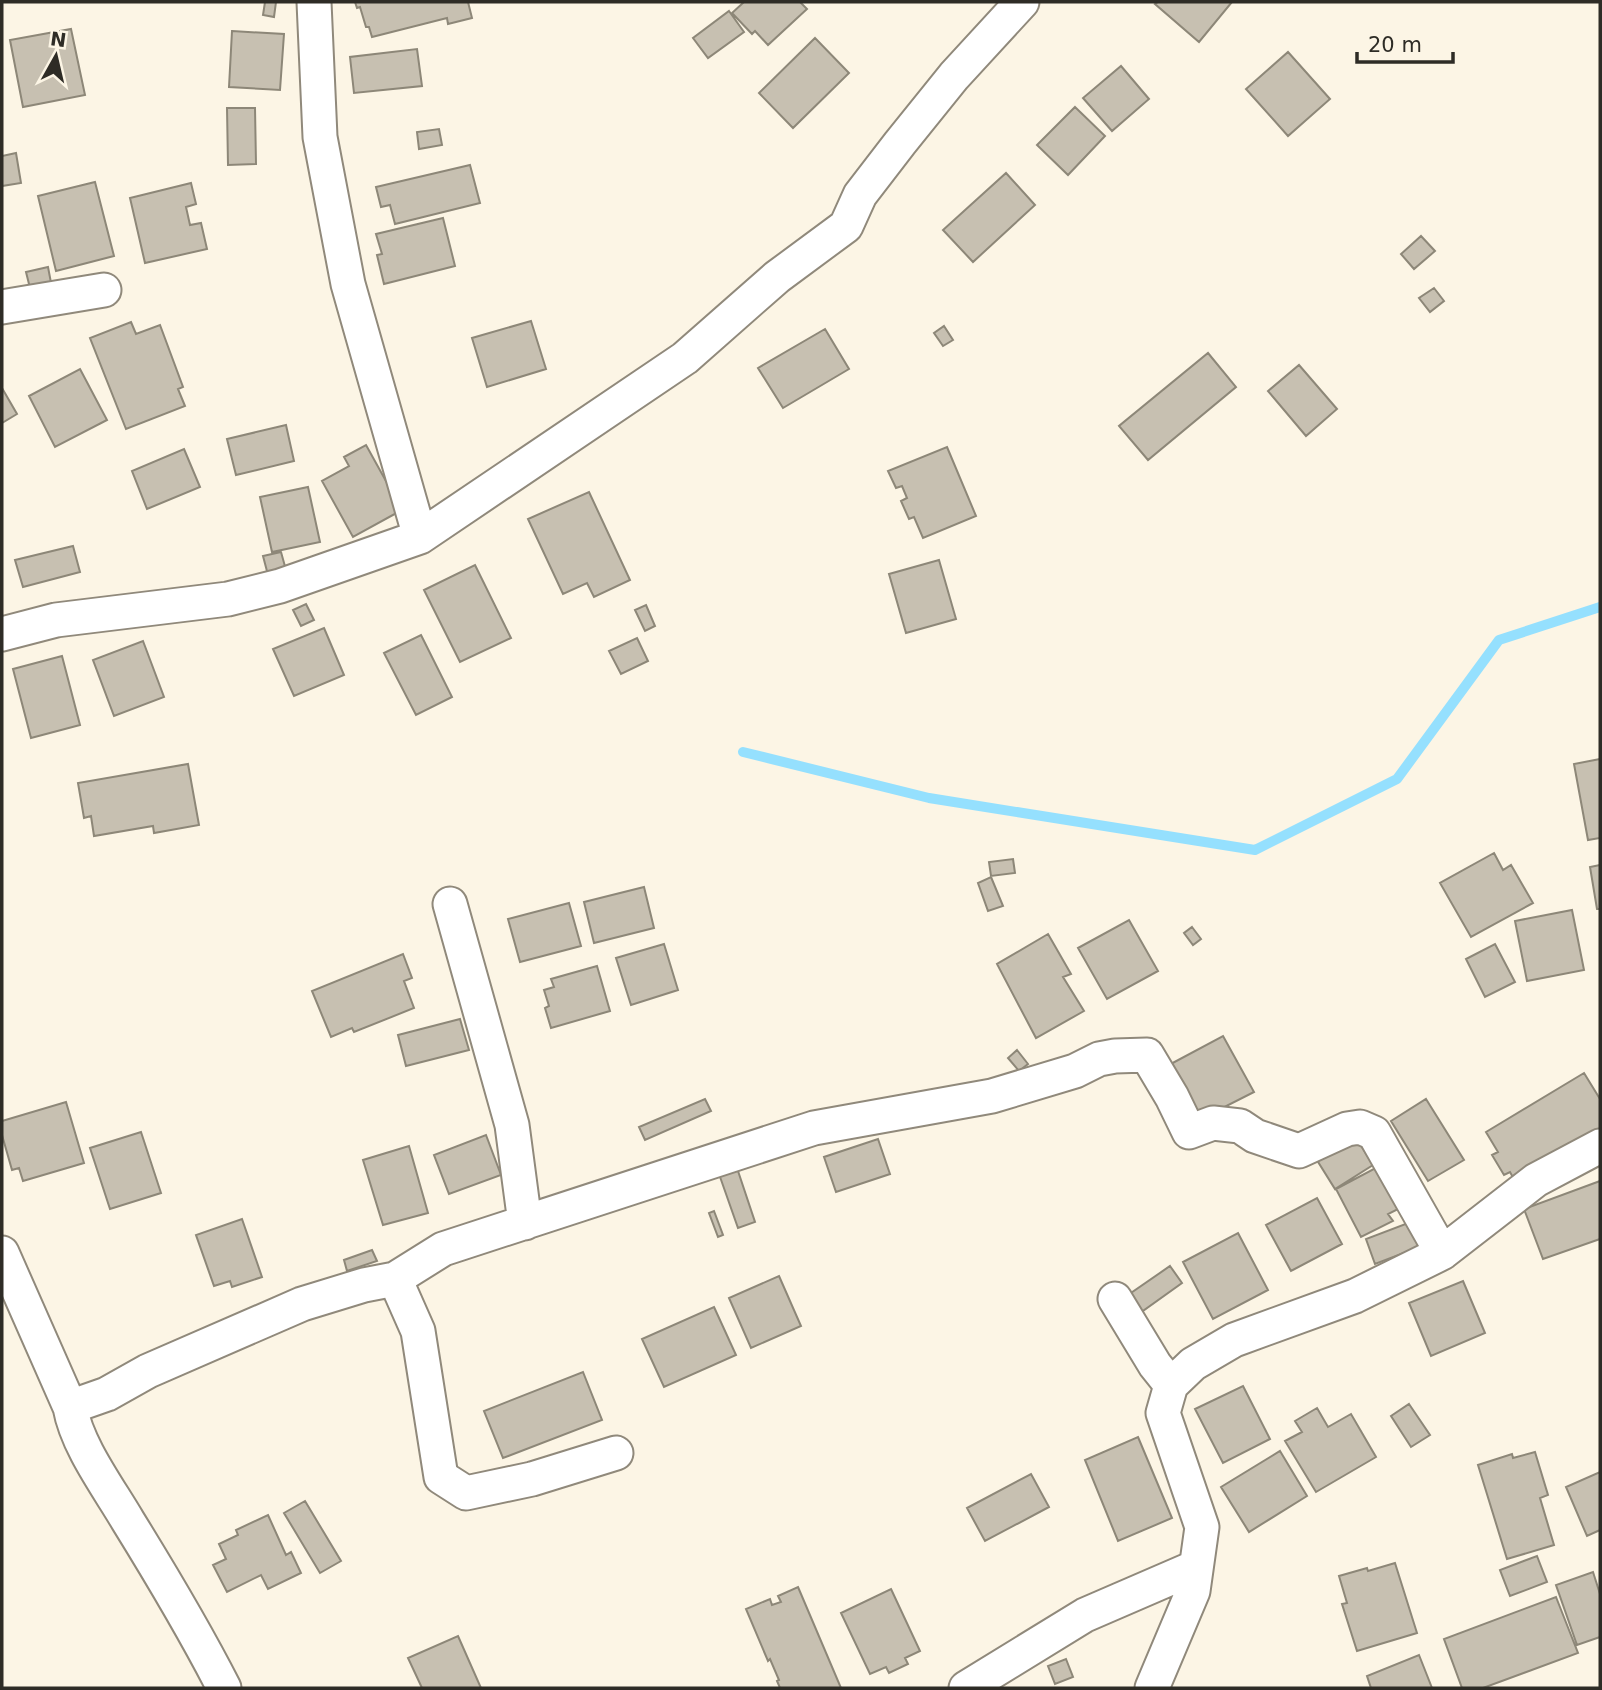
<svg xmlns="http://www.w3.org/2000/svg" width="1602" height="1690" viewBox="0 0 1602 1690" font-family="'DejaVu Sans',sans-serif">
<rect width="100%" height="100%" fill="#fcf5e5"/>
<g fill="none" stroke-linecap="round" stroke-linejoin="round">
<path stroke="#95e0fe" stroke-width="10" d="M743 752 929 798 1255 850 1397 779 1499 640 1600 607"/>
</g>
<path fill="#c7c0b1" stroke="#8d8778" stroke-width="2" d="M265 2H276L274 17 263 15Z
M355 2H468L472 18 448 24 447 18 372 37 369 27H366L360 7 357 8Z
M744 2H800L807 9 768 45 755 31 752 34 732 13Z
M1158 2H1232L1199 42 1155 4Z
M729 11 744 32 708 58 693 38Z
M71 29 85 95 23 107 10 40Z
M232 31 284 34 280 90 229 87Z
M815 38 849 73 793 128 759 93Z
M417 49 422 86 354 93 350 57Z
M1288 52 1330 99 1288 136 1246 89Z
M1121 66 1149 99 1112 131 1083 98Z
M1075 107 1105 136 1068 175 1037 145Z
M227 108H255L256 164 228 165Z
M439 129 442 145 419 149 417 132Z
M16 153 21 183 2 186V156Z
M470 165 480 203 395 224 390 205 381 207 376 187Z
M1006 173 1035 205 973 262 943 230Z
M95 182 114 256 56 271 38 196Z
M191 183 196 204 186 207 190 225 201 223 207 249 145 263 130 198Z
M443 218 455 266 384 284 377 255 382 254 376 234Z
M1421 236 1435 251 1414 269 1401 254Z
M48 267 52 288 31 292 26 272Z
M1434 288 1444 301 1430 312 1419 298Z
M531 321 546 369 487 387 472 338Z
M131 322 136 334 160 325 183 387 178 389 185 406 126 429 90 338Z
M944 326 953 340 943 346 934 333Z
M825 329 849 369 783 408 758 368Z
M1208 353 1236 387 1148 460 1119 426Z
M1299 365 1337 409 1306 436 1268 391Z
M80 369 107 420 55 447 29 396Z
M2 388 17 414 2 423Z
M286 425 294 461 236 475 227 439Z
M366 445 402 510 353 537 322 481 349 466 344 457Z
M947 447 976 516 923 538 914 517 909 519 901 501 907 498 902 486 896 488 888 471Z
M184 449 200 487 147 509 132 471Z
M308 487 320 542 272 552 260 497Z
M589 492 630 580 594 597 587 583 563 594 528 519Z
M73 546 80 572 23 587 15 560Z
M281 552 286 570 268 575 263 556Z
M939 560 956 619 906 633 889 574Z
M475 565 511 638 460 662 424 590Z
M306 604 314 620 301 626 293 610Z
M646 605 655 626 645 631 635 610Z
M324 628 344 675 294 696 273 649Z
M421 635 452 697 416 715 384 653Z
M637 638 648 661 621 674 609 651Z
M143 641 164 697 114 716 93 660Z
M62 656 80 725 31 738 13 669Z
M1600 759V838L1588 840 1574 764Z
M188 764 199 825 154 833 153 826 94 836 91 816 84 818 78 783Z
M1494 853 1503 870 1511 865 1533 903 1471 937 1440 883Z
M1013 859 1015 873 991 876 989 862Z
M1600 865V909H1597L1590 867Z
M991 877 1003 906 988 911 978 883Z
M644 887 654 928 594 943 584 902Z
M569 903 581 946 520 962 508 919Z
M1572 910 1584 970 1527 981 1515 921Z
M1129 920 1158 971 1107 999 1078 948Z
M1192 927 1201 939 1193 945 1184 933Z
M1048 934 1071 974 1063 977 1084 1011 1036 1038 997 964Z
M664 944 678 990 631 1005 616 958Z
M1495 944 1515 982 1485 997 1466 959Z
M403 954 412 978 404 981 414 1008 354 1032 352 1028 331 1037 312 991Z
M597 966 610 1011 551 1028 545 1008 549 1006 544 990 554 987 551 979Z
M460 1019 469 1050 406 1066 398 1035Z
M1223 1036 1254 1092 1197 1121 1167 1066Z
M1017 1050 1028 1064 1019 1071 1008 1058Z
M1584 1073 1600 1099V1131L1515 1181 1510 1172 1504 1175 1492 1155 1498 1152 1486 1132Z
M705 1099 711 1111 645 1140 639 1127Z
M1426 1099 1464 1160 1428 1181 1391 1121Z
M66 1102 84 1163 23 1181 19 1168 12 1170 2 1135V1121Z
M141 1132 161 1193 110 1209 90 1148Z
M1354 1134 1373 1165 1335 1189 1315 1157Z
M486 1135 501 1175 449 1194 434 1155Z
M878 1139 890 1174 836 1192 824 1157Z
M409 1146 428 1213 383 1225 363 1160Z
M1385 1163 1406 1205 1388 1214 1393 1221 1361 1237 1336 1189Z
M737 1168 755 1222 738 1228 719 1174Z
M1600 1181V1239L1543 1259 1524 1209Z
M1317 1198 1342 1244 1291 1271 1266 1225Z
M714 1211 723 1235 718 1237 709 1213Z
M242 1219 262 1277 232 1287 230 1281 214 1286 196 1235Z
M1416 1220 1425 1245 1375 1264 1366 1239Z
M1238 1233 1268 1290 1213 1319 1183 1262Z
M372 1250 377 1261 347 1271 344 1260Z
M1170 1266 1182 1283 1140 1313 1128 1295Z
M779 1276 801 1326 751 1348 729 1298Z
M1463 1281 1485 1333 1431 1356 1409 1303Z
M714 1307 736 1355 664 1387 642 1339Z
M583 1372 602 1420 503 1458 484 1411Z
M1243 1386 1270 1439 1223 1463 1195 1409Z
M1409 1404 1430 1435 1411 1447 1391 1416Z
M1317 1408 1328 1427 1351 1414 1376 1457 1316 1492 1285 1441 1302 1432 1295 1421Z
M1138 1437 1172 1518 1118 1541 1085 1460Z
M1280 1451 1307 1496 1249 1532 1221 1487Z
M1535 1452 1548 1495 1540 1498 1554 1545 1507 1559 1478 1465 1512 1454 1513 1458Z
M1600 1472V1530L1587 1536 1566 1487Z
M1031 1474 1049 1507 985 1541 967 1508Z
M305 1501 341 1561 320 1573 284 1513Z
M268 1515 286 1555 291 1552 301 1573 268 1589 261 1575 227 1592 213 1565 226 1559 219 1544 238 1535 236 1530Z
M1537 1556 1547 1582 1510 1596 1500 1570Z
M1395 1563 1417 1633 1357 1651 1342 1604 1347 1603 1339 1576 1367 1568 1368 1571Z
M1593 1572 1600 1594V1637L1577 1645 1556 1585Z
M798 1587 841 1688H780L777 1681 779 1680 770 1659 768 1661 746 1609 770 1599 772 1605 781 1602 778 1596Z
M891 1589 920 1651 905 1658 908 1664 889 1673 886 1667 870 1674 841 1613Z
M1556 1597 1578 1653 1483 1688H1462L1444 1639Z
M458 1636 481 1688H422L408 1658Z
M1419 1655 1432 1688H1371L1367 1676Z
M1066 1659 1073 1677 1055 1684 1048 1666Z"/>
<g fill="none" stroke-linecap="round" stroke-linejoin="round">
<defs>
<path id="minor" d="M314 2 320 137 348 284 420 537
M2 307 104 290
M2 634 56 620 228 599 280 586 420 537 685 358 777 277 846 226 860 195 900 143 954 76 1022 2
M450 904 512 1125 525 1223
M2 1253 70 1407C77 1446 108 1487 128 1521 162 1576 195 1631 224 1688
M395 1279 418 1331 441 1477 466 1493 532 1479 616 1453
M1115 1299 1155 1365 1171 1385
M70 1407 107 1394 148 1371 302 1304 364 1285 395 1279 443 1249 814 1128 992 1096 1075 1071 1099 1059 1115 1056 1147 1055 1172 1097 1189 1132 1213 1123 1240 1126 1255 1136 1299 1151 1347 1129 1360 1127 1374 1133 1442 1253
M966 1688 1085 1615 1196 1567
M1152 1688 1193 1591 1202 1527 1163 1413 1171 1385 1193 1364 1234 1340 1355 1296 1442 1253 1536 1180 1600 1146"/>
</defs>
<use href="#minor" stroke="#90897b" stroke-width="37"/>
<use href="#minor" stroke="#fff" stroke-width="33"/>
</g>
<rect width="1602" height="1690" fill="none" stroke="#2e2c26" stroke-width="7"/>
<g transform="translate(56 56) rotate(8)" stroke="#fcf5e5" stroke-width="5" paint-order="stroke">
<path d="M0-5L12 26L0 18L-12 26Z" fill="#2e2c26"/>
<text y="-10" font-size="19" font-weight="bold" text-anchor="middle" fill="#2e2c26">N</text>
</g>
<path d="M1357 52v10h96v-10" fill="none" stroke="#2e2c26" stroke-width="3.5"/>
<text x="1368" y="52" font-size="21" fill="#2e2c26" stroke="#fcf5e5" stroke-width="5" paint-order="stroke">20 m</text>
</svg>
